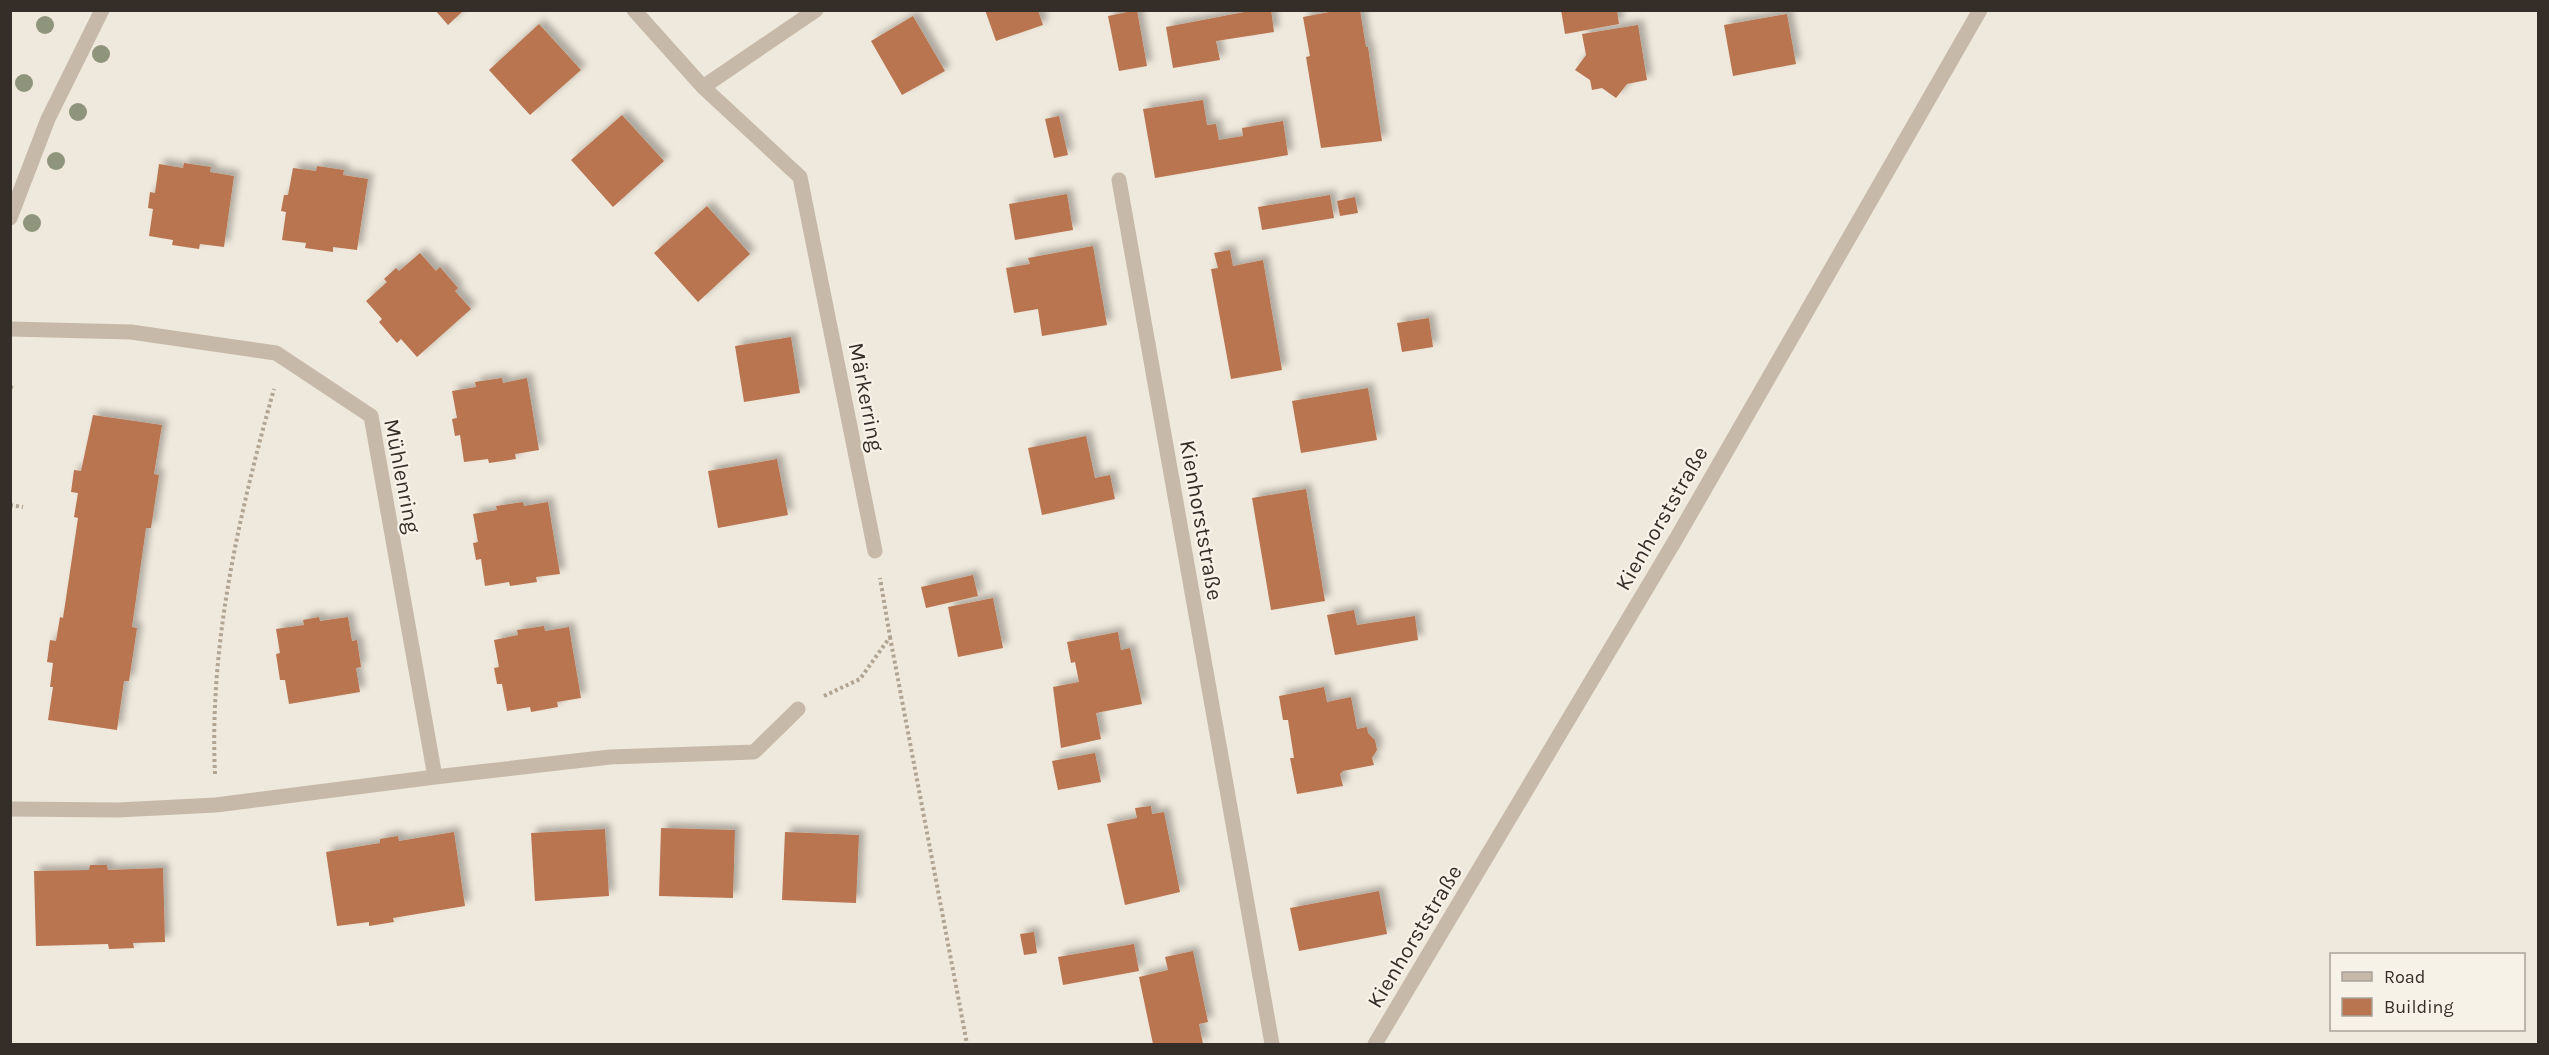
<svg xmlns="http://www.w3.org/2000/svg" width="2549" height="1055" viewBox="0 0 2549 1055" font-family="Karla,sans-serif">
<defs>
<filter id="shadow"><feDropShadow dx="5.5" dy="-5.5" stdDeviation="3" flood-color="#0004"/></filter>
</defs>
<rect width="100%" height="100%" fill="#efe8dc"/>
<path fill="#b97550" filter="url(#shadow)" d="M435 10H464L448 25Z
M985 10H1038L1043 25 996 41Z
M1137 10 1147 66 1119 71 1108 16Z
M1255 10H1271L1274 32 1216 41 1220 60 1173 68 1166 27Z
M1340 10H1360L1366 47H1368L1382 141 1321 148 1306 57 1310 56 1303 17Z
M1561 10H1617L1619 24 1565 34Z
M1787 14 1796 64 1733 76 1724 25Z
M913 16 945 71 902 95 871 41Z
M539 24 581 70 530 115 489 70Z
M1638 25 1647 80 1627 84 1616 98 1602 88 1592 90 1590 80 1575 70 1586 55 1582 34Z
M1203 100 1207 125 1216 124 1219 140 1243 136 1242 128 1283 121 1288 155 1155 178 1143 109Z
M622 115 664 161 613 207 571 160Z
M1059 116 1068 155 1054 158 1045 119Z
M184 163 211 167 210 172 234 176 224 247 200 244 199 249 172 245 173 240 149 236 153 209 148 208 150 192 155 193 159 164 183 168Z
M317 166 344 170 343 175 368 179 357 250 333 247V252L305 248 306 243 282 240 286 212 281 211 284 195H288L293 168 316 171Z
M1067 194 1073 230 1015 240 1009 204Z
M1330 195 1334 218 1262 230 1258 207Z
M1355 197 1358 213 1340 216 1337 201Z
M707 206 750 254 698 302 654 253Z
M1093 246 1107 325 1042 336 1038 309 1014 313 1006 268 1030 264 1028 258Z
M1230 250 1233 266 1263 260 1282 370 1231 379 1211 269 1218 268 1214 253Z
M420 253 436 271 440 267 458 288 455 291 471 309 417 357 401 339 397 343 379 322 382 319 366 301 387 282 384 279 396 268 399 271Z
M1429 318 1433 347 1402 352 1397 323Z
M791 337 800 393 744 402 735 346Z
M502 378 503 383 527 378 539 450 515 454 516 459 489 463 488 459 464 462 460 435 455 436 452 419 457 418 452 391 476 387 475 382Z
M1368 388 1377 440 1301 453 1292 401Z
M93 415 162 425 154 474 159 475 151 528H146L132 627 137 628 129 681H124L117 730 48 720 53 687H50L53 663 47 662 50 640 56 641 60 617 63 618 78 518 74 517 78 493 71 492 74 470 81 471Z
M1086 436 1095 478 1110 475 1115 499 1042 515 1028 448Z
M777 459 788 515 718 528 708 471Z
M1306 489 1325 601 1271 610 1252 498Z
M523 502 524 506 548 502 560 574 536 577 537 582 510 586 509 582 485 586 481 559 476 560 473 543 478 542 473 514 497 510 496 506Z
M973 575 978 596 926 608 921 587Z
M993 598 1003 648 958 657 948 607Z
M1354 610 1357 625 1415 616 1418 640 1335 655 1327 615Z
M319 617 320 621 348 617 352 641 357 640 361 667 356 668 360 692 289 704 285 680H280L276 654 280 653 276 629 304 625 303 620Z
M544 626 545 631 569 627 581 698 557 702 558 707 531 712 530 707 507 711 502 684H497L494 668 499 667 494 640 518 635 517 630Z
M1118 632 1121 650 1130 648 1142 704 1096 713 1101 739 1061 748 1053 687 1079 682 1075 662 1071 663 1067 642Z
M1324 687 1327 702 1351 697 1357 729 1367 727 1368 733 1375 740 1377 750 1372 758 1374 765 1343 771 1340 774 1343 786 1297 794 1290 758H1294L1288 720H1283L1279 696Z
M1095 753 1101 782 1058 790 1052 761Z
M1151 806 1152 814 1164 812 1180 892 1125 905 1107 824 1137 818 1135 808Z
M661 828 735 830 733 898 659 896Z
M605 829 609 896 535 901 531 833Z
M454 832 465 906 393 918 394 922 369 926V922L337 926 326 852 380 843V839L398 836 399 841Z
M785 832 859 835 856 903 782 900Z
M90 865H107L108 870 163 868 165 942 133 943 134 948 109 949 108 944 36 946 34 871 89 870Z
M1379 891 1387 934 1299 951 1290 908Z
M1034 932 1037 953 1024 955 1020 934Z
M1134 944 1139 971 1063 985 1058 957Z
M1193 951 1208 1022 1199 1024 1203 1044H1153L1139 977 1168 970 1165 957Z"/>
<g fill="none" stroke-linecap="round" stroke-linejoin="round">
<path stroke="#b1a493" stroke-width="4" stroke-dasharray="3 3" stroke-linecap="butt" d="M10 387 13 388
M10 505 23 507
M890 637 967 1044
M824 696 860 679 890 637 880 578
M215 774C209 644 239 514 274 389"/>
<path stroke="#c6b9a9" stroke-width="15" d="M634 10 703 87 800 177 875 551
M703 87 816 10
M1119 180 1272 1044
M10 218 48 119 102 10
M10 329 131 332 276 353 371 416 435 777 216 805 118 810 10 809
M435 777 610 757 754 752 798 709
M1375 1044 1676 539 1980 10"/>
</g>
<g fill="#8f947c">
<circle cx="45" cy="25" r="9"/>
<circle cx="101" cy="54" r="9"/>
<circle cx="24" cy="83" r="9"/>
<circle cx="78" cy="112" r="9"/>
<circle cx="56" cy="161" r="9"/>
<circle cx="32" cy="223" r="9"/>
</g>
<g text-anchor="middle" stroke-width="4.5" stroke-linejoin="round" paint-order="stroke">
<g font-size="22" fill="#342d28" stroke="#f7f2e8">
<text transform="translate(867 397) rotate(79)" y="8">Märkerring</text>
<text transform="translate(403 476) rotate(79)" y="8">Mühlenring</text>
<text transform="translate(1661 518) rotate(-60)" y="8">Kienhorststraße</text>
<text transform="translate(1202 520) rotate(80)" y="8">Kienhorststraße</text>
<text transform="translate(1414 936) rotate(-59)" y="8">Kienhorststraße</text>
</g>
</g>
<rect width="2549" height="1055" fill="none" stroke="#342d28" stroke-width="24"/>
<rect x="2330" y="953" width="195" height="78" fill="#f7f2e8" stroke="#a9a39b" stroke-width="1.5"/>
<rect x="2342" y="972" width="30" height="9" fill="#c6b9a9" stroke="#a9a39b" stroke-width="1.5"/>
<text x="2384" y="983" font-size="18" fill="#342d28">Road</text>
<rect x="2342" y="998" width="30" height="18" fill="#b97550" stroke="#a9a39b" stroke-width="1.5"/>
<text x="2384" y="1013" font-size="18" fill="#342d28">Building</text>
</svg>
